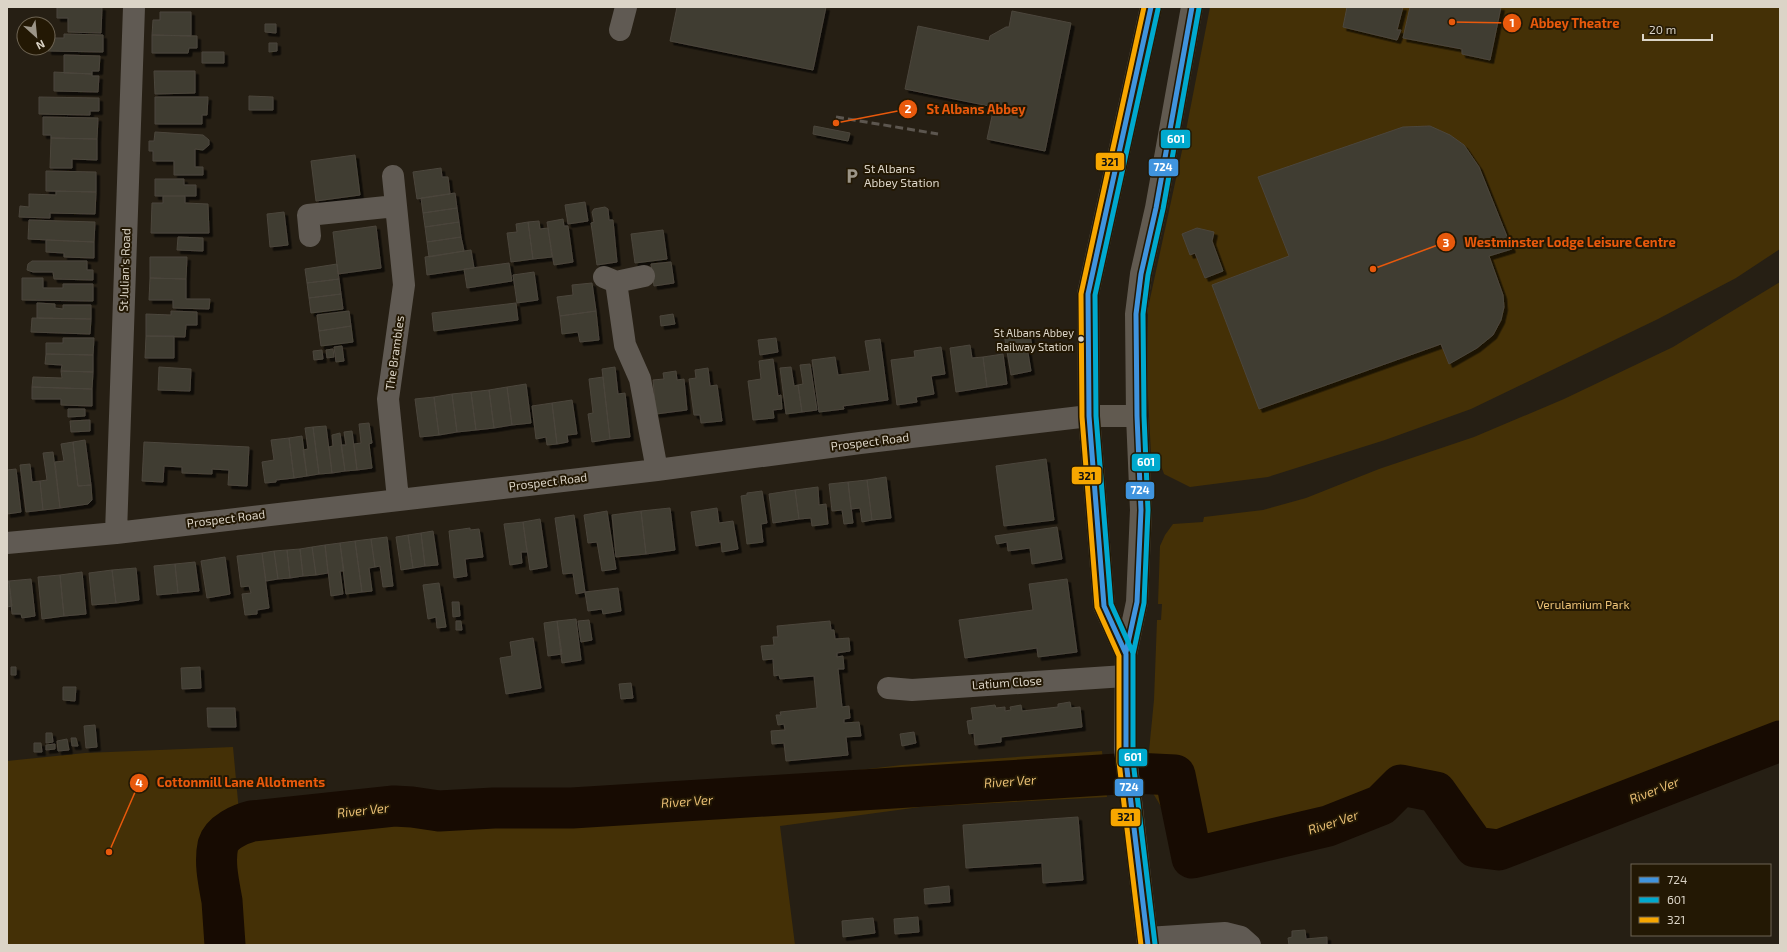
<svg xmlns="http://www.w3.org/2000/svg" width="1787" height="952" viewBox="0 0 1787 952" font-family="'Exo 2',sans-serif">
<defs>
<filter id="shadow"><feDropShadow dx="3.5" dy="3.5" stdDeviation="0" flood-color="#0009"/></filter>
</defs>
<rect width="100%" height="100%" fill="#261f14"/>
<path fill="#443006" d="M1210 7H1780V249L1736 278 1658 319 1471 409 1385 440 1268 477 1190 487 1164 474 1157 454H1151L1148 396V308L1183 146Z
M1780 282V741L1499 850 1475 847 1436 792 1401 785 1381 805 1328 826 1192 858 1148 785 1146 761 1149 751 1154 700 1157 620H1161L1162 604H1158L1160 546 1165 535 1173 524 1203 522 1204 517 1263 510 1306 498 1379 469 1474 437 1564 399 1673 347Z
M233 747 239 812 409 795 457 802 520 797 555 799 713 787 902 765 1102 751 1107 797 920 807 780 826 795 945H7V761L85 753Z"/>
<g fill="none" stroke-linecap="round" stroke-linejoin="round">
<path stroke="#170b02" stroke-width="41" d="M225 945C224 930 223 916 222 901 219 884 214 863 218 845 222 832 240 824 252 821L394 806 412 807 439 811 494 808H572L1134 773 1175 775 1192 858 1328 826 1381 805 1401 785 1436 792 1475 847 1499 850 1780 741"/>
</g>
<path fill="#413c32" stroke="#4b463c" filter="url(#shadow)" d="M57 7H102L101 33 68 32V18H57Z
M677 7H826L813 70 670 41Z
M1347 7H1403L1397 30H1401L1397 40 1343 27Z
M1410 7H1501L1490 60 1462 54V49L1403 38Z
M1012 11 1071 23 1045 151 987 139 994 107 905 89 918 26 989 41 990 36 1006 27H1009Z
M160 12H191V36L152 35 153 20H160Z
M265 24H276V33L265 32Z
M64 34 103 35V52L48 51V38H64Z
M152 35 197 36V48H189L188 53H152Z
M269 43H277V51L269 52Z
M202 52H224V63H202Z
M64 55 100 56 99 71H92V74L64 73Z
M154 71H195V93L155 94Z
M54 72 92 74V76H99L98 92 54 91Z
M249 96 273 97V110H249Z
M39 97 99 98V111H90V115L39 114Z
M155 97H208L207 115H202V124H155Z
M43 117 98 118 97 139 51 138V135H43Z
M814 126 850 133 848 141 813 134Z
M1430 126 1450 135 1464 145 1479 167 1512 249 1489 256 1503 295 1504 307 1501 320 1493 335 1477 348 1449 364 1441 344 1259 409 1212 285 1289 256 1258 177 1403 127Z
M155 132 203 135 209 140V145L203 150 195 149V167H203V175H174V161H153V151H149V141H154Z
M51 138 97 139V160L72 159V168H50Z
M355 155 360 195 316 201 311 161Z
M441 168 442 177H448L450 194 417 199 413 172Z
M46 171 96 172V192L46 191Z
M155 179H184V185H196V196H155Z
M56 191 96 192 95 214 50 213V218L19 217 20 206 29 207V194L56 195Z
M455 193 457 208 423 213 421 198Z
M163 196H185V203L208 204 209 233H151L152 203H163Z
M585 202 588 221 568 224 565 205Z
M605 207 608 209 609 220H613L617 262 597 265 591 223 594 222 592 212 594 209Z
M457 208 459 222 425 227 423 213Z
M284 212 288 245 270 247 267 214Z
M563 219 564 226H568L573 262 554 265 547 222Z
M29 220 95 222 94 242 28 239Z
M539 221 540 229 548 228 552 257 533 259 528 222Z
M459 222 461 237 427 242 425 227Z
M528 222 533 259 511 262 507 233 517 232 516 224Z
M376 226 381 268 338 274 333 232Z
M1197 228 1214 232 1212 241 1223 271 1205 278 1195 253 1190 255 1182 234Z
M663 230 667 259 635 263 631 234Z
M178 237 203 238V251L177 250Z
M461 237 464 251 429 257 427 242Z
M46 240 94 242V258L64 257V253L46 252Z
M471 250 474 268 427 275 425 257Z
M150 257H187L186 279 150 278Z
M32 261H87V270H93V280L54 279 53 272H33L27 270 28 264Z
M671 262 674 283 654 286 651 264Z
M509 263 512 281 467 288 464 269Z
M337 264 339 279 307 283 305 269Z
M534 272 538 300 517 303 513 275Z
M22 278H43V288H63V284H93V301L22 300Z
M150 278 186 279V299H210L209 309 173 308V300H149Z
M339 279 341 294 309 298 307 283Z
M592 283 596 311 560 316 557 297 573 295 572 285Z
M341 294 343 309 311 313 309 298Z
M37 303 55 304V308L63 309V305H91V319L37 318Z
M516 303 518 320 434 331 432 313Z
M171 311 197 312V325H186L185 337 146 336V314L171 315Z
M349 311 351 326 319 331 317 315Z
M596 311 599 340 580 342 578 332 562 334 560 316Z
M673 314 675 324 661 326 660 316Z
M32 318 91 319 90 334 31 332Z
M351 326 353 342 321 346 319 331Z
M1029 330 1032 346 1027 347 1031 371 1011 375 1004 334Z
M146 336H174V358H145Z
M63 338H94L93 355 46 354V343H63Z
M776 338 778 352 760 355 758 340Z
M880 339 888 400 843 406 844 409 819 412 812 360 835 357 838 375 870 371 865 341Z
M970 345 972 358 983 357 987 387 956 392 950 348Z
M342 346 344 361 336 362 334 347Z
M941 347 945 374 931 376 934 394 916 397 917 402 897 405 891 360 915 357 914 351Z
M333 349 334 357 327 358 326 350Z
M322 350 323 359 314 360 313 351Z
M46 354 93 355V372L61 371 62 365 45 364Z
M1003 354 1007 384 987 387 983 357Z
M773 359 778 396 781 395 782 409 773 410 774 418 753 420 748 381 761 379 759 361Z
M810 364 817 410 802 412 798 385 803 384 800 365Z
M159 367 191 369 190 391 158 390Z
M615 367 618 394 625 393 630 437 610 439 602 369Z
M791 367 794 386 798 385 802 412 786 414 780 368Z
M708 368 710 386 717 385 722 421 701 423 700 415H694L689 379 696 378 695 370Z
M61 371 93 372 92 389 32 387 33 377 62 378Z
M676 371 677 380 684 379 687 410 656 414 653 380 664 379 663 373Z
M603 377 610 439 592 442 588 414 593 413 589 379Z
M526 384 531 423 512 425 507 387Z
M32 387 92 389V406L61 405V399H32Z
M507 387 512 425 494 428 489 390Z
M489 390 494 428 476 430 471 392Z
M471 392 476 430 457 432 452 394Z
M452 394 457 432 439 435 434 397Z
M434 397 439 435 420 437 415 399Z
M572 400 577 434 567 435 568 442 557 444 552 403Z
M552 403 557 444 547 445 546 437 536 439 532 406Z
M68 409H85V416L68 417Z
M90 420V431L71 432 70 421Z
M369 423 372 443 369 444 372 468 357 470 354 444 361 443 359 424Z
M326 426 332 473 319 474 313 427Z
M313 427 319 474 307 476 303 450 308 449 305 428Z
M352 431 357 470 345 471 341 445H346L344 432Z
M340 433 345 471 332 473 329 447 333 446 332 435Z
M302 436 307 476 294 478 289 438Z
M289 438 294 478 276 480V482L265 483 262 462 274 460 271 440Z
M85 440 91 485 78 486 73 442Z
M73 442 78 486 91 485 92 500 88 504 60 508 55 462 64 461 61 444Z
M144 442 249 447 247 486 228 485 229 470 212 469V474L182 473V467L164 466 163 482 142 481Z
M53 452 60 508 43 510 40 481 47 480 43 453Z
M1046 459 1054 520 1004 526 996 466Z
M30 464 32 482 40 481 43 510 26 512 20 465Z
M16 469 21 512 7 514V470Z
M886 477 891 518 872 520 867 480Z
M867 480 872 520 862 522 860 508 851 509 848 482Z
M848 482 853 523 844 524 842 510 832 511 829 484Z
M818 487 819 505 826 504 828 524 812 526 811 518 799 519 795 490Z
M795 490 799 519 773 523 769 494Z
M762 491 767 523 761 524 763 542 747 544 741 496 747 495V493Z
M670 508 675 550 646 554 641 511Z
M717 508 719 523 733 521 738 549 722 552 721 542 696 546 691 512Z
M607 511 616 569 602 571 597 542 588 543 584 515Z
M641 511 646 554 616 557 612 515Z
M574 515 585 592 576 594 573 573 563 574 555 518Z
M540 519 547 567 530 570 523 522Z
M523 522 527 552H521L522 563 510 565 504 524Z
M1057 527 1062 559 1032 564 1030 548 1008 551 1007 542 997 544 995 536Z
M470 528V530L479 529 483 557 465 559 467 576 454 578 449 531Z
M433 531 438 565 425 566 421 533Z
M421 533 425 566 413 568 408 535Z
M408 535 413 568 401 570 396 537Z
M387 537 393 586 383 587 380 566 375 567 371 539Z
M371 539 375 567 369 568 372 591 362 592 355 541Z
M355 541 362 592 346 594 340 543Z
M340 543 344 571H340L343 594 331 596 325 545Z
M325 545 328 573 316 575 312 547Z
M312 547 316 575 303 576 300 549Z
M300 549 303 576 290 578 287 550Z
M287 550 290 578 278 579 274 551Z
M274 551 278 579 266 581 262 553Z
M262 553 269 608 257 610V614L245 615 242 594 251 593 249 586 241 587 237 556Z
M225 557 230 594 207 598 201 561Z
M195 562 199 591 178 593 175 564Z
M175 564 178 593 157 595 154 566Z
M136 568 139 600 116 603 112 570Z
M112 570 116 603 92 605 89 573Z
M82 572 86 614 64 616 60 575Z
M60 575 64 616 42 619 38 577Z
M31 579 35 616 22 618 21 614H12L9 581Z
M1067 579 1077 652 1038 657 1037 648 965 658 959 620 1033 610 1029 584Z
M7 581H9L12 606 7 607Z
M439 583 446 627 437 628 436 617 428 619 423 585Z
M618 588 621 611 603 614 602 609 588 611 585 592Z
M452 602H459L460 616 453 617Z
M576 619 581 660 562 663 557 621Z
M589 620 592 640 581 642 578 621Z
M456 621H461L462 630H456Z
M557 621 562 654 548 656 544 623Z
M830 621 831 630H834L835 639 849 638 850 651 837 653V657L843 656 844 669H838L842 707 849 706 850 718 844 719V723L859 722 861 736 846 737 848 755 786 761 784 743 772 744 771 731 785 730 784 724 778 725 776 715H781L780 712 817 708 814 676 780 679 779 675 774 676 773 659 763 660 761 646 774 645 773 637H778L777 626Z
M533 638 541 688 506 694 500 658 512 656 510 642Z
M11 667H16V675H11Z
M200 667 201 688 182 689 181 668Z
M631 683 633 698 621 699 619 684Z
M63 687H76L75 701 63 700Z
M1070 702 1071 708 1080 707 1082 727 1001 737V742L975 745 974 733 969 734 967 721 973 720 971 708 995 705 996 708 1005 707V711L1011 710 1010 707 1021 705 1022 711 1058 707V704Z
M207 708H235L236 727H208Z
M95 725 97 747 86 748 84 726Z
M914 732 916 743 902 746 900 734Z
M46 733H52L53 742 46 743Z
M71 738H76L78 746H72Z
M67 739 69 750 58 751 57 741Z
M34 743H41L42 752H34Z
M55 744V749L46 750V745Z
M1078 817 1083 880 1043 883 1042 863 966 868 963 825Z
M949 886 950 902 925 904 924 889Z
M918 917 919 932 895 934 894 919Z
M873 918 875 933 843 937 842 921Z
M1305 930 1306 939 1327 937V945H1289L1288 938 1292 937V931Z"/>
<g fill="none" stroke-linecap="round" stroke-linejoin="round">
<path stroke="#605a53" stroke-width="22" d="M620 30 626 7
M393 176 404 285 388 399 398 499
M310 236 308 215 396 206
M604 277 616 282 644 276
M616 282 625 345 640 379 657 470
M116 533 134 7
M7 543 116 533 657 470 860 443 1089 416
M888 688 912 690 1125 676
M1147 938 1225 933 1241 937 1250 945"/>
<path stroke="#615a50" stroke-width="22" d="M1089 416H1137
M1126 654 1104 606 1089 416 1088 294 1151 7
M1148 945 1125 749 1126 654 1137 602 1141 510 1137 416 1136 314 1141 274 1156 208 1192 7"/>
<path stroke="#5c564f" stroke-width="3" stroke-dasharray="8 4" stroke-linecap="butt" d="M836 117 938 134"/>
<defs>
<path id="bus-1" d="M1126 652 1137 602 1141 510 1137 416 1136 314 1141 274 1156 208 1192 7
M1148 945 1126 761V654L1104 606 1089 416 1088 294 1151 7"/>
<path id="bus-2" d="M1133 654 1144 603 1148 510 1144 416 1143 314 1148 275 1163 209 1199 8
M1155 944 1133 761V653L1111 604 1096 416 1095 295 1158 9"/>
<path id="bus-3" d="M1141 945 1119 762V656L1097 607 1082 417 1081 294 1144 7"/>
</defs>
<use href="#bus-1" stroke="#231804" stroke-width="8"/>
<use href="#bus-2" stroke="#231804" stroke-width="8"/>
<use href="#bus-3" stroke="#231804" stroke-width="8"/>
<use href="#bus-1" stroke="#4094de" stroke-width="5"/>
<use href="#bus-2" stroke="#00a9ce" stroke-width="5"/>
<use href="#bus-3" stroke="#f7a600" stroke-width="5"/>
</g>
<defs>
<symbol id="parking-bare" viewBox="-9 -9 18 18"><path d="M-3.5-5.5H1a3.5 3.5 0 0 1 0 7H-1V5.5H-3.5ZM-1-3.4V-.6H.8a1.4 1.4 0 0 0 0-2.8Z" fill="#9c9588" stroke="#231804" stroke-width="2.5" paint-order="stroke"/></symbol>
</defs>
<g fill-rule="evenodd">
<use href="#parking-bare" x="841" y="165" width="22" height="22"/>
</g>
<circle fill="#dbd4c7" stroke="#231804" stroke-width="1.5" cx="1081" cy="339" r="3.5"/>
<g text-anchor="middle" stroke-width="4" stroke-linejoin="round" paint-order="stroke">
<g font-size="11" fill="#dbd4c7" stroke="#231804" text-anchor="end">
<text x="1074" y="337">St Albans Abbey<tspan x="1074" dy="14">Railway Station</tspan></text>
</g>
<g font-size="12" fill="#dbd4c7" stroke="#231804" text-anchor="start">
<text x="864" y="173">St Albans<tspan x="864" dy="14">Abbey Station</tspan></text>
</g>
<g font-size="12" fill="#dbd4c7" stroke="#231804">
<text transform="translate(125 270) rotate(-88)" y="4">St Julian's Road</text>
<text transform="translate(395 353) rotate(-82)" y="4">The Brambles</text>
<text transform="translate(870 442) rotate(-7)" y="4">Prospect Road</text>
<text transform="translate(548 482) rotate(-7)" y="4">Prospect Road</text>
<text transform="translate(226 519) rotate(-7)" y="4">Prospect Road</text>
<text transform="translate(1007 683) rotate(-4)" y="4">Latium Close</text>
</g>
<g font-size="12" fill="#ecc277" stroke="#231804">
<text x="1583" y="609">Verulamium Park</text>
</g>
<g font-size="13" font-style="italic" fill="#e7bd73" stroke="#231804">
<text transform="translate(1010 781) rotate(-4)" y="5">River Ver</text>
<text transform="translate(1654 790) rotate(-21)" y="5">River Ver</text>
<text transform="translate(687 801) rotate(-4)" y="5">River Ver</text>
<text transform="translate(363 810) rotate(-6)" y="5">River Ver</text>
<text transform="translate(1333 822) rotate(-18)" y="5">River Ver</text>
</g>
</g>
<path fill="none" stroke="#e8590c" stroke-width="1.5" d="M1452 22L1512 23M836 123L908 109M1373 269L1446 242M109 852L139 783"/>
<g fill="#e8590c" stroke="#231804" stroke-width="1.5">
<circle cx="1452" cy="22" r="4"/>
<circle cx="836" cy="123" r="4"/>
<circle cx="1373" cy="269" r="4"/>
<circle cx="109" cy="852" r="4"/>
<circle cx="1512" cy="23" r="10"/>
<circle cx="908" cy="109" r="10"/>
<circle cx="1446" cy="242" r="10"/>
<circle cx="139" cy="783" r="10"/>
</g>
<g font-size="12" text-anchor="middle" font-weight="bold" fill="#fff">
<text x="1512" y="27">1</text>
<text x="908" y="113">2</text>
<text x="1446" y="247">3</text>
<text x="139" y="787">4</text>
</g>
<g font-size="13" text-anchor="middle" font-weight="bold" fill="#e8590c" stroke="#231804" stroke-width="4" stroke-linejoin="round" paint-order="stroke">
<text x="1575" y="28">Abbey Theatre</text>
<text x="976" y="114">St Albans Abbey</text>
<text x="1570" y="247">Westminster Lodge Leisure Centre</text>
<text x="241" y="787">Cottonmill Lane Allotments</text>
</g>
<g stroke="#231804" stroke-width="1.5">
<rect x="1160" y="129" width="31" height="20" rx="4" fill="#00a9ce"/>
<rect x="1095" y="152" width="30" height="19" rx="4" fill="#f7a600"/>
<rect x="1148" y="158" width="31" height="19" rx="4" fill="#4094de"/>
<rect x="1131" y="453" width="30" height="19" rx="4" fill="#00a9ce"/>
<rect x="1071" y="466" width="31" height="19" rx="4" fill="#f7a600"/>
<rect x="1125" y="481" width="30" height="19" rx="4" fill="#4094de"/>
<rect x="1118" y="748" width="30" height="19" rx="4" fill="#00a9ce"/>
<rect x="1114" y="778" width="30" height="19" rx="4" fill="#4094de"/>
<rect x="1110" y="808" width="31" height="19" rx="4" fill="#f7a600"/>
</g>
<g font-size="11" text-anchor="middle" font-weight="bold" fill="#fff">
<text x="1176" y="143">601</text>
<text x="1163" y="171">724</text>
<text x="1146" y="466">601</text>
<text x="1140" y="494">724</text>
<text x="1133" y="761">601</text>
<text x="1129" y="791">724</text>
</g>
<g font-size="11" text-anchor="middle" font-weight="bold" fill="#111">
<text x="1110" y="166">321</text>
<text x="1087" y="480">321</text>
<text x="1126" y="821">321</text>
</g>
<rect width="1787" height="952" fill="none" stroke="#dbd4c7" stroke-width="16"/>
<rect x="1631" y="864" width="140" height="72" fill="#231804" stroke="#6d6352"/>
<rect x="1639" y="877" width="20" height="6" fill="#4094de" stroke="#6d6352"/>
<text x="1667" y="884" font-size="12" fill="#dbd4c7">724</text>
<rect x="1639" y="897" width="20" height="6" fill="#00a9ce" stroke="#6d6352"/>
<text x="1667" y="904" font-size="12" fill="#dbd4c7">601</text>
<rect x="1639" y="917" width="20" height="6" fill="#f7a600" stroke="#6d6352"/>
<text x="1667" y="924" font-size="12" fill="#dbd4c7">321</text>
<g transform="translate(36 36) rotate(153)"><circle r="19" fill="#231804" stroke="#6d6352"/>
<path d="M0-3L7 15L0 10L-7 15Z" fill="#9c9588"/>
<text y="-6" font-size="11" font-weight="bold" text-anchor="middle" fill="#dbd4c7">N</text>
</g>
<path d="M1643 34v6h69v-6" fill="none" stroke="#dbd4c7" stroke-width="2"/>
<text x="1649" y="34" font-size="12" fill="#dbd4c7" stroke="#231804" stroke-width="3" paint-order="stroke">20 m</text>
</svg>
